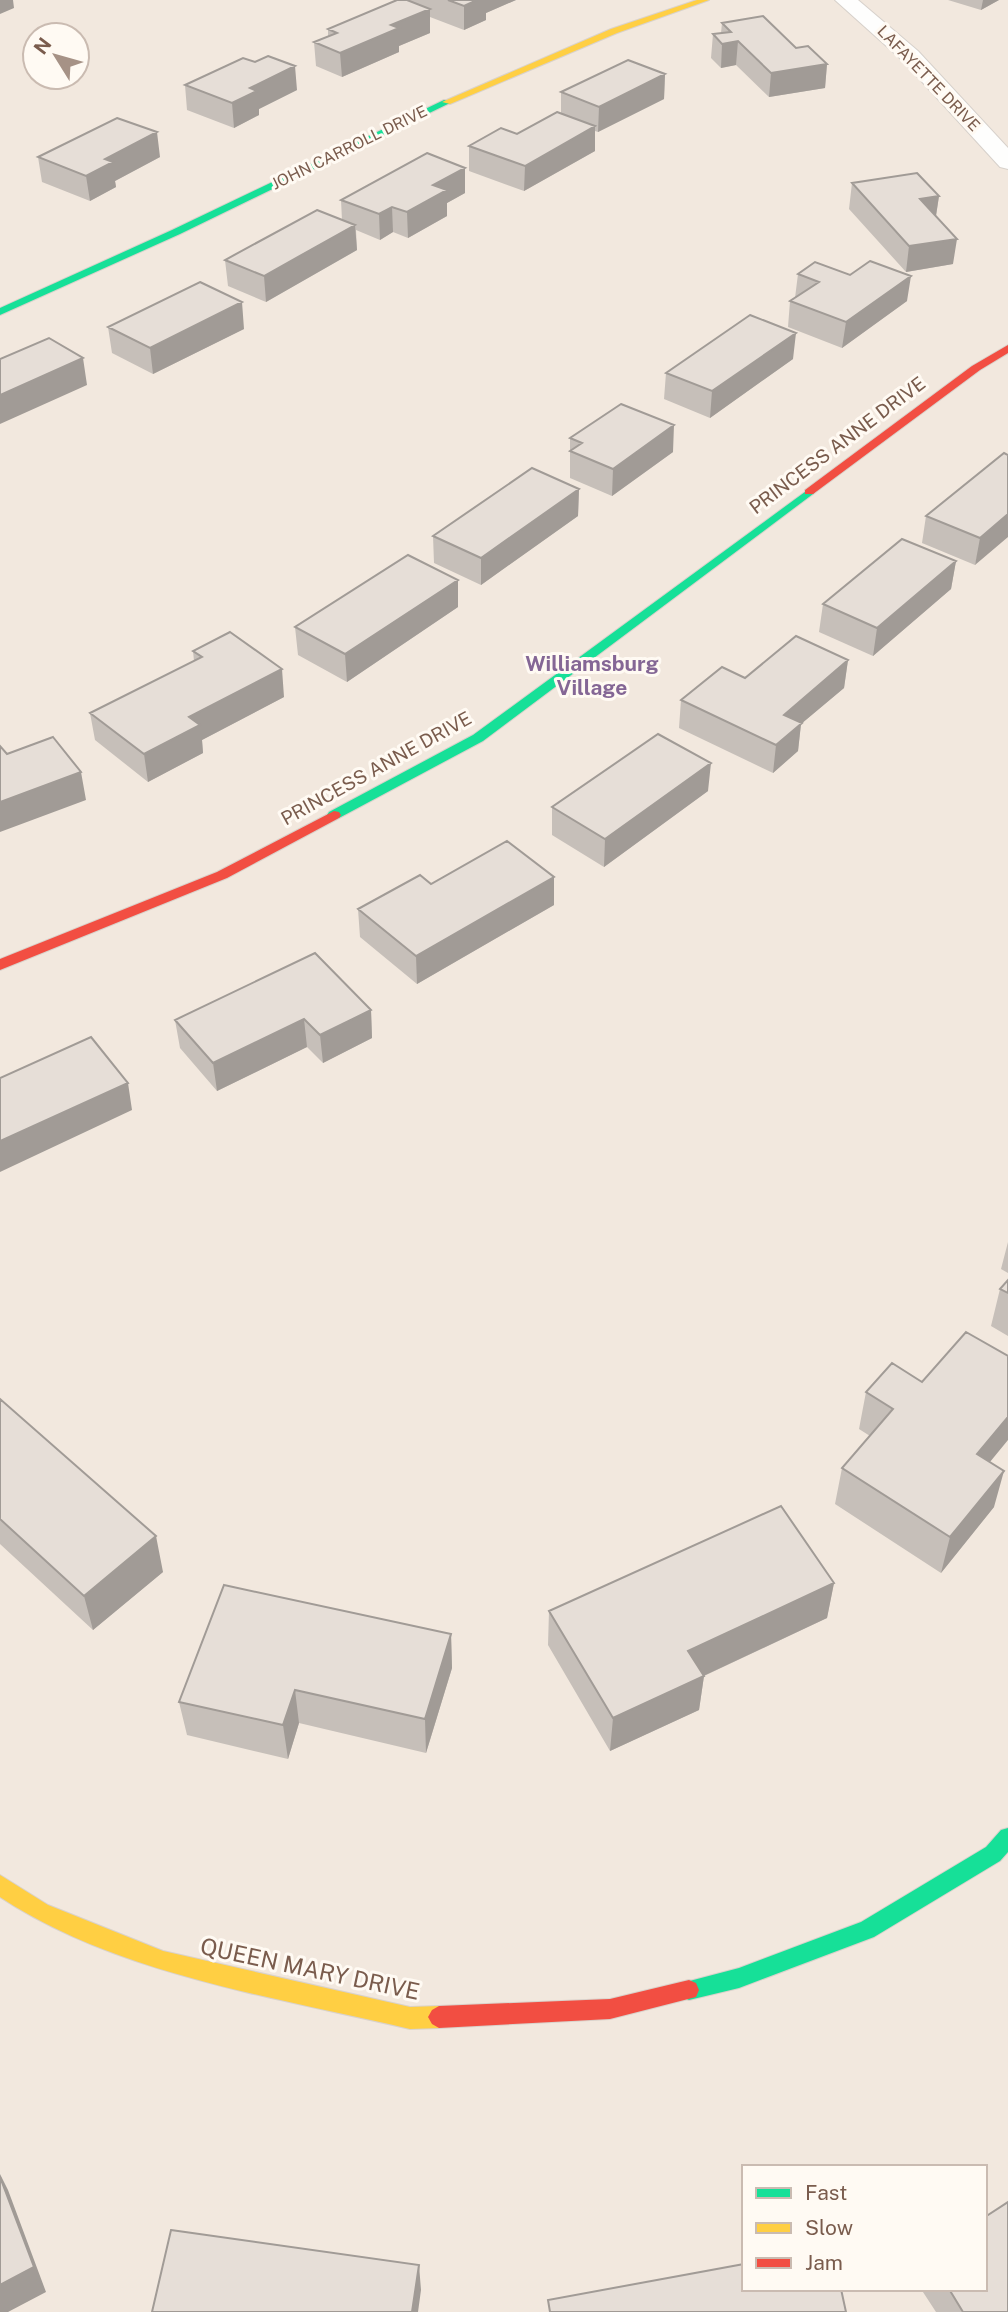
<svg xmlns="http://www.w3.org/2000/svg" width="1008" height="2312" viewBox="0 0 1008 2312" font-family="'Public Sans',sans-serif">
<rect width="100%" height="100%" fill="#f9f5f0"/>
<path fill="#f2e8de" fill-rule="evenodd" d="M0 0H1008V2312H0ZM35 35H77V77H35ZM744 2167H985V2289H744Z"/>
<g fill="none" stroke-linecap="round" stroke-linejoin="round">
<defs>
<path id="street" d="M835 0H858L918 51 1008 148V169L1000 167 903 61Z"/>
<path id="fast" d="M444 100 452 102 180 234 0 315V308L172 230Z
M809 489 815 492 813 494 483 741 339 818H329L327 815 329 812 473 735Z
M1008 1828V1852L1000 1861 874 1937 739 1988 689 2000 682 1997 679 1990 682 1983 739 1968 861 1922 986 1847 1001 1830Z"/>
<path id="slow" d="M697 0H709L617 33 450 104 442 102 611 29Z
M0 1875 48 1905 163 1951 410 2007 439 2006 446 2010 450 2017 446 2024 439 2028 410 2029C275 1997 116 1974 0 1897Z"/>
<path id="jam" d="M1008 345V353L980 370 813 494H805V490L972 366Z
M334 811 339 812 341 815 339 818 227 878 0 970V959L217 872Z
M689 1980 696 1983 699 1990 696 1997 610 2019 439 2028 432 2024 428 2017 432 2010 439 2006 610 1999Z"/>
</defs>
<use href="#street" stroke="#d7d1cb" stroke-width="2"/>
<use href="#fast" stroke="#d9d2cb" stroke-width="2"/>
<use href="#slow" stroke="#d9d2cb" stroke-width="2"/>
<use href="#jam" stroke="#d9d2cb" stroke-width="2"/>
<use href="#street" fill="#fefefd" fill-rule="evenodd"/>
<use href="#fast" fill="#16e098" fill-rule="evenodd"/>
<use href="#slow" fill="#ffcf43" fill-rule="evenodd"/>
<use href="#jam" fill="#f24e42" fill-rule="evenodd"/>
</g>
<path fill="#c6bfb9" d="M397 0H516L486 13V20L464 30 430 17V33L399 46V52L342 77 316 66 314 42 328 36V29Z
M948 0H999L981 10Z
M722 23 796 48 827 64 825 88 769 97 736 65 721 68 711 58 713 34 721 33Z
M255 62 297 90 259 109V115L234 128 187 110 185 85Z
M665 74 664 99 598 132 595 131V151L524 191 469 171V146L517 134 561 114V92Z
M38 157H160L115 181 116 187 90 201 42 182Z
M465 168V193L447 203V216L408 238 393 232 380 240 356 230 357 250 266 302 228 286 225 260 342 220 341 200Z
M852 183 939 196 936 216 953 264 906 272 849 209Z
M798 274 850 275 907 301 842 348 788 327 790 301 795 298Z
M108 327 244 329 153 374 112 353Z
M793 359 710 418 664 399 666 373Z
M570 438 673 452 612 496 570 478Z
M1004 453 975 565 922 543 926 516Z
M579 489 578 516 481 585 434 563 433 536Z
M956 561 951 589 873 656 819 632 823 604Z
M458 607 347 682 298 655 295 627Z
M193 651 284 697 202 740 203 753 148 782 95 740 90 713 194 661Z
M848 660 844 688 801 724 798 751 773 773 679 728 681 700 745 678Z
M708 791 604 867 552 835V807Z
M554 877V905L417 984 360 937 358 909 431 884Z
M371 1010 372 1038 323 1063 307 1047 217 1091 180 1048 175 1020Z
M1008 1242V1273L1001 1269Z
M1008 1280V1336L991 1326 1000 1289Z
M866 1392 990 1462 994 1507 941 1573 835 1504 842 1468 870 1436 859 1429Z
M0 1399 163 1572 93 1630 0 1544Z
M834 1583 827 1618 704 1676 699 1710 610 1751 548 1645 549 1611Z
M451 1634 452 1668 426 1753 299 1723 288 1759 187 1735 179 1702Z
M921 2289H985L1008 2312H936Z"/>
<path fill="#a19b96" d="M0 0H13L14 8 0 14Z
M477 0H516L486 13V20L464 30V6Z
M983 0H999L981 10Z
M430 9V33L399 46V52L342 77 340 53 391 25Z
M738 41 736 65 721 68 722 44Z
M827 64 825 88 769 97 771 73Z
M295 66 297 90 259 109V115L234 128 232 103 250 88Z
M665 74 664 99 598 132 599 107Z
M595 126V151L524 191 525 166Z
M157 132 160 157 115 181 116 187 90 201 86 176 105 159Z
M465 168V193L447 203V216L408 238 407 212 433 185Z
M939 196 935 222 920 199Z
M392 207 393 232 380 240 379 214Z
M355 225 357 250 266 302 264 276Z
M957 239 953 264 906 272 909 246Z
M911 276 907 301 842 348 846 322Z
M242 302 244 329 153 374 150 348Z
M796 333 793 359 710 418 712 391Z
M83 358 87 385 0 424V395Z
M674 425 673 452 612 496 613 469Z
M579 489 578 516 481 585V558Z
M1008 514V537L975 565 980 538Z
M956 561 951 589 873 656 877 628Z
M458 580V607L347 682 345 654Z
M848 660 844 688 801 724 798 751 773 773 776 745 784 715Z
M282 669 284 697 202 740 203 753 148 782 144 754 189 717Z
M711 763 708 791 604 867 605 839Z
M81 772 86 800 0 832V802Z
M554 877V905L417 984 416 956Z
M371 1010 372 1038 323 1063 320 1035Z
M304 1019 307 1047 217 1091 213 1063Z
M128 1083 132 1110 0 1172V1141Z
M1008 1417V1440L967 1490 977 1454Z
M1004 1471 994 1507 941 1573 950 1537Z
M156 1536 163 1572 93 1630 84 1596Z
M834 1583 827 1618 699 1678 704 1676 699 1710 610 1751 613 1718 688 1651Z
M451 1634 452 1668 426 1753 425 1719Z
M295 1690 299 1723 288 1759 283 1725Z
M0 2174 8 2190 46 2292 8 2312H0Z
M419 2265 421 2290 418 2312H412Z"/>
<path fill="#e6ded7" stroke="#a19b96" stroke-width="2" d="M397 0H407L430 9 391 25 399 28 340 53 314 42 337 33 328 29Z
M448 0H477L464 6Z
M763 16 796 48 808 46 827 64 771 73 738 41 722 44 713 34 731 32 722 23Z
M268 56 295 66 250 88 257 91 232 103 185 85 243 58 255 62Z
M628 60 665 74 599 107 561 92Z
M557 112 595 126 525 166 469 146 501 128 517 134Z
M117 118 157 132 105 159 113 162 86 176 38 157Z
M427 153 465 168 433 185 447 190 407 212 392 207 379 214 341 200Z
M917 173 939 196 920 199 957 239 909 246 852 183Z
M317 210 355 225 264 276 225 260Z
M870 261 911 276 846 322 790 301 819 282 798 274 815 262 850 275Z
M200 282 242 302 150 348 108 327Z
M750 315 796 333 712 391 666 373Z
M49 338 83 358 0 395V359Z
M621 404 674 425 613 469 570 451 582 443 570 438Z
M1004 453 1008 455V514L980 538 926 516Z
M532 468 579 489 481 558 433 536Z
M902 539 956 561 877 628 823 604Z
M408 555 458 580 345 654 295 627Z
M230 632 282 669 189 717 200 725 144 754 90 713 202 657 193 651Z
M796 636 848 660 784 715 802 723 776 745 681 700 722 667 745 678Z
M658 734 711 763 605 839 552 807Z
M53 737 81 772 0 802V746L7 754Z
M507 841 554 877 416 956 358 909 420 875 431 884Z
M315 953 371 1010 320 1035 304 1019 213 1063 175 1020Z
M91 1037 128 1083 0 1141V1078Z
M1008 1280V1293L1000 1289Z
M966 1332 1008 1356V1417L977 1454 1004 1471 950 1537 842 1468 893 1409 866 1392 892 1363 922 1382Z
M0 1399 156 1536 84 1596 0 1519Z
M781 1506 834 1583 688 1651 704 1676 613 1718 549 1611Z
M224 1585 451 1634 425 1719 295 1690 283 1725 179 1702Z
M0 2177 34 2267 0 2285Z
M1008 2202V2312H963L949 2289H985V2217Z
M171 2230 419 2265 412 2312H152Z
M744 2264V2289H841L846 2312H550L548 2300Z"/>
<g text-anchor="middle" stroke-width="6" stroke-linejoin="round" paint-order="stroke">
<g font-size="16" fill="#7a5c4d" stroke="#fffaf3">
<text transform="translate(929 78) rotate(46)" y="6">LAFAYETTE DRIVE</text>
<text transform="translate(349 147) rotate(-26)" y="6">JOHN CARROLL DRIVE</text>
</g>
<g font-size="19" fill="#7a5c4d" stroke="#fffaf3">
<text transform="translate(837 445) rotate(-37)" y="7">PRINCESS ANNE DRIVE</text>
<text transform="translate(376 768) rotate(-29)" y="7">PRINCESS ANNE DRIVE</text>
</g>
<g font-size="21" font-weight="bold" fill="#846695" stroke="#fffaf3">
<text x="592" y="671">Williamsburg<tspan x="592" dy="24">Village</tspan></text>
</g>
<g font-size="23" fill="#7a5c4d" stroke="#fffaf3">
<text transform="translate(310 1969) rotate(12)" y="8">QUEEN MARY DRIVE</text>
</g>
</g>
<rect x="742" y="2165" width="245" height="126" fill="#fffaf3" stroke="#cabbb1" stroke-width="2"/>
<rect x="756" y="2188" width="35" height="10" fill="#16e098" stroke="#cabbb1" stroke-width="2"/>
<text x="805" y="2200" font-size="21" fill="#7a5c4d">Fast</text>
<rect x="756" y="2223" width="35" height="10" fill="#ffcf43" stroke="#cabbb1" stroke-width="2"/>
<text x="805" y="2235" font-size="21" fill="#7a5c4d">Slow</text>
<rect x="756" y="2258" width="35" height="10" fill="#f24e42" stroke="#cabbb1" stroke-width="2"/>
<text x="805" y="2270" font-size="21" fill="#7a5c4d">Jam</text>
<g transform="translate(56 56) rotate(307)"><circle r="33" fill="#fffaf3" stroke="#cabbb1" stroke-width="2"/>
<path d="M0-5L12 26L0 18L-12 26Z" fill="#a69286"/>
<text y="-10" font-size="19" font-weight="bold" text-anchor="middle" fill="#7a5c4d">N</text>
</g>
</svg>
